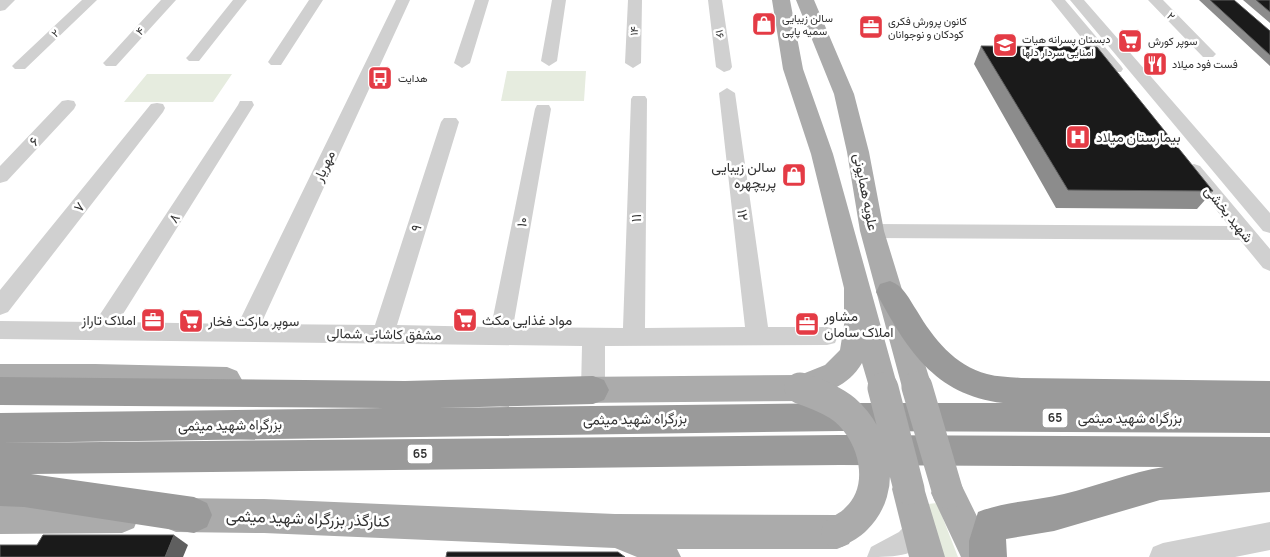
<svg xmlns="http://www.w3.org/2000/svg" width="1270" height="557" viewBox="0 0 1270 557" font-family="Manrope,Vazirmatn,sans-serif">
<rect width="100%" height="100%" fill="#fff"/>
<path fill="#e6ecdf" d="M507 71H586L584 101H501Z
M147 74H232L213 102H124Z
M937 503 958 557H937L928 504Z"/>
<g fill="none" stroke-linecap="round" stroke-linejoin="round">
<path fill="#d0d0d0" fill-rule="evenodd" d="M0 0H15L5 10 0 11Z
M82 0H97L25 69H15L12 66 15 63Z
M161 0H176L116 66H106L103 63 106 60Z
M233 0H247L199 61H189L186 58 189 55Z
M309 0H323L281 65H271L268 62Z
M396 0H410L261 324 375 325 441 122 444 118H456L459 122 397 325 491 327 535 109 537 105H549L551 109 513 327 623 328 631 99 633 96H645L647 99 645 328 745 327 719 93 727 88 735 93 768 327H827L835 329 838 336 835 343 827 345 605 346V390L602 397 593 400 584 397 581 390 582 346 0 339V321L95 322 238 105 240 101H252L254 105 118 322 238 324Z
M475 0H489L470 63 462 68 454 63Z
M552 0H566L557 61 549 66 541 61Z
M628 0H642L641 63 633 68 625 63Z
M708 0H722L732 67 730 70 724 72 716 67Z
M1051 0H1065L1121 66 1123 69 1121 72H1109Z
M1070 0H1084L1270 213V233L1263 231Z
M1148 0H1163L1213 51 1216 54 1213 57H1203Z
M68 100 74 101 76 105 74 109 7 181 0 183V166L62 101Z
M157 103 163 104 165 108 163 112 8 312 0 315V290L151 104Z
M1194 164 1200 166 1270 249V271L1263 268 1240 240 872 238 865 236 862 231 865 226 872 224 1229 226 1185 170 1188 166Z
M920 516 930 520 934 530C920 557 897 557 867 557L871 547 899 532 910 520Z
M1270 522V550L1235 557H1149L1153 547 1163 543Z"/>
<path fill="#ababab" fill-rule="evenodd" d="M772 0H790L803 69 833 154 898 388 894 397 883 401 872 397 862 363C848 387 825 393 800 401L574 403 563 399 559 390 563 381 574 377 800 375 825 365 840 350 844 325V288L811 154 783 69Z
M796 0H814L854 94 869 152 884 231 932 387 928 396 917 400 906 396 902 387 860 231 847 152 834 94Z
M0 364H95L227 367 237 371 242 380 237 389 227 393 95 388 0 390Z
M909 473 921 478 945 557H909L892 489 897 478Z
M948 477 960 482 997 557H961L931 493 936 482Z
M176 498 264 499 615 514 837 515 849 520 854 532 849 544 837 549H677L681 557H637L615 548 264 533 176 532 164 527 159 515 164 503Z
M122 499 134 504 139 516 134 528 122 533 0 534V500Z"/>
<path fill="#9a9a9a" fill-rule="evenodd" d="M890 281C904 286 909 299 917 311 933 338 955 366 987 374 998 377 1010 377 1021 378L1270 381V433L840 431 0 443V413L384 408 0 405V377L405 381 593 376 604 380 609 390 604 400 593 404 437 408 840 403H1003C934 395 906 348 876 292L880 284Z
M840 435 1270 437V492L1160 500 1054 531 1006 539 1007 557H969V541L978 512C1006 501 1036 501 1064 494 1098 486 1130 472 1164 467L840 465 31 474 194 497 207 503 212 515 207 527 194 533 24 507 0 506V443Z"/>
<path stroke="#ababab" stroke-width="31" d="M917 387 948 493
M800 388C815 394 832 399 845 410 875 436 888 488 856 519 851 525 843 528 837 532
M883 388 909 489"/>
</g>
<path fill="#8c8c8c" d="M1199 0H1234L1270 31V66Z
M1243 0H1270V23Z
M981 46 1213 191 1197 209 1056 208 974 64Z"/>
<path fill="#5f5f5f" d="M174 535 188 545 183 557H165Z"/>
<path fill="#1a1a1a" stroke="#5f5f5f" d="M1210 0H1234L1270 31V55Z
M1256 0H1270V12Z
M981 46 1097 47 1213 191 1068 190Z
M43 535H174L165 557H0V545H37Z
M447 552H618L625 557H446Z"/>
<defs>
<symbol id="shop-square" viewBox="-11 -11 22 22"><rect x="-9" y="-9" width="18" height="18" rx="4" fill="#e43b45" stroke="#fff"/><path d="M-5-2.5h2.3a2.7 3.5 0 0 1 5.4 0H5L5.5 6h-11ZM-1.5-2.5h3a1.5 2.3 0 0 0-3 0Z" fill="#fff"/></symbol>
<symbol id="office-square" viewBox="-11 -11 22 22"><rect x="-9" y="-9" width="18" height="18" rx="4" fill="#e43b45" stroke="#fff"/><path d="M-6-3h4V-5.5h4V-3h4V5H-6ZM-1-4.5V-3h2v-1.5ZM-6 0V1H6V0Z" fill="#fff"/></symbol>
<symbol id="supermarket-square" viewBox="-11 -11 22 22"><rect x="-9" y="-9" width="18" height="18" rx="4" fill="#e43b45" stroke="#fff"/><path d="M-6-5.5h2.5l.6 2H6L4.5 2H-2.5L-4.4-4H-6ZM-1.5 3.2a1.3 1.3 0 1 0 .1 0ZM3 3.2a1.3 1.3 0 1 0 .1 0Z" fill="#fff"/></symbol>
<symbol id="school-square" viewBox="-11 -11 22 22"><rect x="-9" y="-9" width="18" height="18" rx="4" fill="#e43b45" stroke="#fff"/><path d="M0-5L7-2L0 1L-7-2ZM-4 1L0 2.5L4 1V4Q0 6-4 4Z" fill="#fff"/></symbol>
<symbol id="restaurant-square" viewBox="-11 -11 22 22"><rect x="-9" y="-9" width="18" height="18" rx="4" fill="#e43b45" stroke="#fff"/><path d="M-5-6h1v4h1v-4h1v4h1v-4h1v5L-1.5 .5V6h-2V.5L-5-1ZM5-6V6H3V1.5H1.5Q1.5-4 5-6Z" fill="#fff"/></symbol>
<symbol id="bus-square" viewBox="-11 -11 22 22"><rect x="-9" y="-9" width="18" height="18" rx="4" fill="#e43b45" stroke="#fff"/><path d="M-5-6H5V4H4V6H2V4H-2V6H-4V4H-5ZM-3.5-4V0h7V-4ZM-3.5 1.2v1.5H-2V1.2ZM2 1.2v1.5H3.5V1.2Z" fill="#fff"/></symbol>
<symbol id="hospital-square" viewBox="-11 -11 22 22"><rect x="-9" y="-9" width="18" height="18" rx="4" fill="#e43b45" stroke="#fff"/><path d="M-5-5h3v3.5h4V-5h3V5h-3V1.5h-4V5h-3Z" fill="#fff"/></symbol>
</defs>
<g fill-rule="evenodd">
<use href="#shop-square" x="750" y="10" width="28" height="28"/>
<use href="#office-square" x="857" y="13" width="28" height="28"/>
<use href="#supermarket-square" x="1116" y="27" width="28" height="28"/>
<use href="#school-square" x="991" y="31" width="28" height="28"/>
<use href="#restaurant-square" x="1141" y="50" width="28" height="28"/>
<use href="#bus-square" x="366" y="64" width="28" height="28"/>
<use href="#hospital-square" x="1064" y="123" width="28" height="28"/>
<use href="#shop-square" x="780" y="161" width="28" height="28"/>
<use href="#office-square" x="139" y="306" width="28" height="28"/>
<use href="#supermarket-square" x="451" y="306" width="28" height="28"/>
<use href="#supermarket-square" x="177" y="307" width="28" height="28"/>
<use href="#office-square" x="793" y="310" width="28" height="28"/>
</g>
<g text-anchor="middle" stroke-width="5" stroke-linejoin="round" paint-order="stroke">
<g font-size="11" fill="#333" stroke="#fff">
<text transform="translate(1171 16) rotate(45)" y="4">۲</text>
<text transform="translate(140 31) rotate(-47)" y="4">۴</text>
<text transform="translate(634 31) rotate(-88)" y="4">۱۴</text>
<text transform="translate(55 33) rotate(-43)" y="4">۲</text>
<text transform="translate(720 34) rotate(82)" y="4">۱۶</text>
</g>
<g font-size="11" fill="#333" stroke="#fff" text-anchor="start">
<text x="782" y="22">سالن زیبایی<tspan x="782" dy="13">سمیه پاپی</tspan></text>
<text x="888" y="25">کانون پرورش فکری<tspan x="888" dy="13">کودکان و نوجوانان</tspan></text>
<text x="1022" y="43">دبستان پسرانه هیات<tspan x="1022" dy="13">امنایی سردار دلها</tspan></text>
<text x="1148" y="45">سوپر کورش</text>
<text x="1172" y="68">فست فود میلاد</text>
<text x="398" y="82">هدایت</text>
</g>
<g fill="#fff" stroke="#707070" stroke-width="1">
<rect x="1042.5" y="408.5" width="25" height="19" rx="4"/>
<rect x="407.5" y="444.5" width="25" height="19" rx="4"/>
</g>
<g font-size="12" font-weight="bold" fill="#333">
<text x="1055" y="422">65</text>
<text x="420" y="458">65</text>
</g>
<g font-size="14" fill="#333" stroke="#fff" text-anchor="start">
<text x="1096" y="142">بیمارستان میلاد</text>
<text x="776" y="172" text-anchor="end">سالن زیبایی<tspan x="776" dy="16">پریچهره</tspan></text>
<text x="824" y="321">مشاور<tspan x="824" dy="16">املاک سامان</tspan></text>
<text x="136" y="325" text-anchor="end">املاک تاراز</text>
<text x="482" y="325">مواد غذایی مکث</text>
<text x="208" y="326">سوپر مارکت فخار</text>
</g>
<g font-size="14" fill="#333" stroke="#fff">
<text transform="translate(34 141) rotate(-47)" y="5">۶</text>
<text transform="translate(324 166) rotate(-65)" y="5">مهریار</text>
<text transform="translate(866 192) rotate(79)" y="5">علویه همایونی</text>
<text transform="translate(79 207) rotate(-52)" y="5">۷</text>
<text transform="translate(1229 214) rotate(51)" y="5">شهید بخشی</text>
<text transform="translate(743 215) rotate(83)" y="5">۱۲</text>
<text transform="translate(174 218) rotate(-57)" y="5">۸</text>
<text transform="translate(636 218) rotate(-89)" y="5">۱۱</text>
<text transform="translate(522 222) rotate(-79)" y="5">۱۰</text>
<text transform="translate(416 228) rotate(-73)" y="5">۹</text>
<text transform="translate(384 334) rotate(1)" y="5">مشفق کاشانی شمالی</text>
<text x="1130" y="423">بزرگراه شهید میثمی</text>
<text transform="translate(635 419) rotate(-1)" y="5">بزرگراه شهید میثمی</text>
<text transform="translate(230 425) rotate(-1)" y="5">بزرگراه شهید میثمی</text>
</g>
<g font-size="16" fill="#333" stroke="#fff">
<text transform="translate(308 518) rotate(2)" y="6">کنارگذر بزرگراه شهید میثمی</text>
</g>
</g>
</svg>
